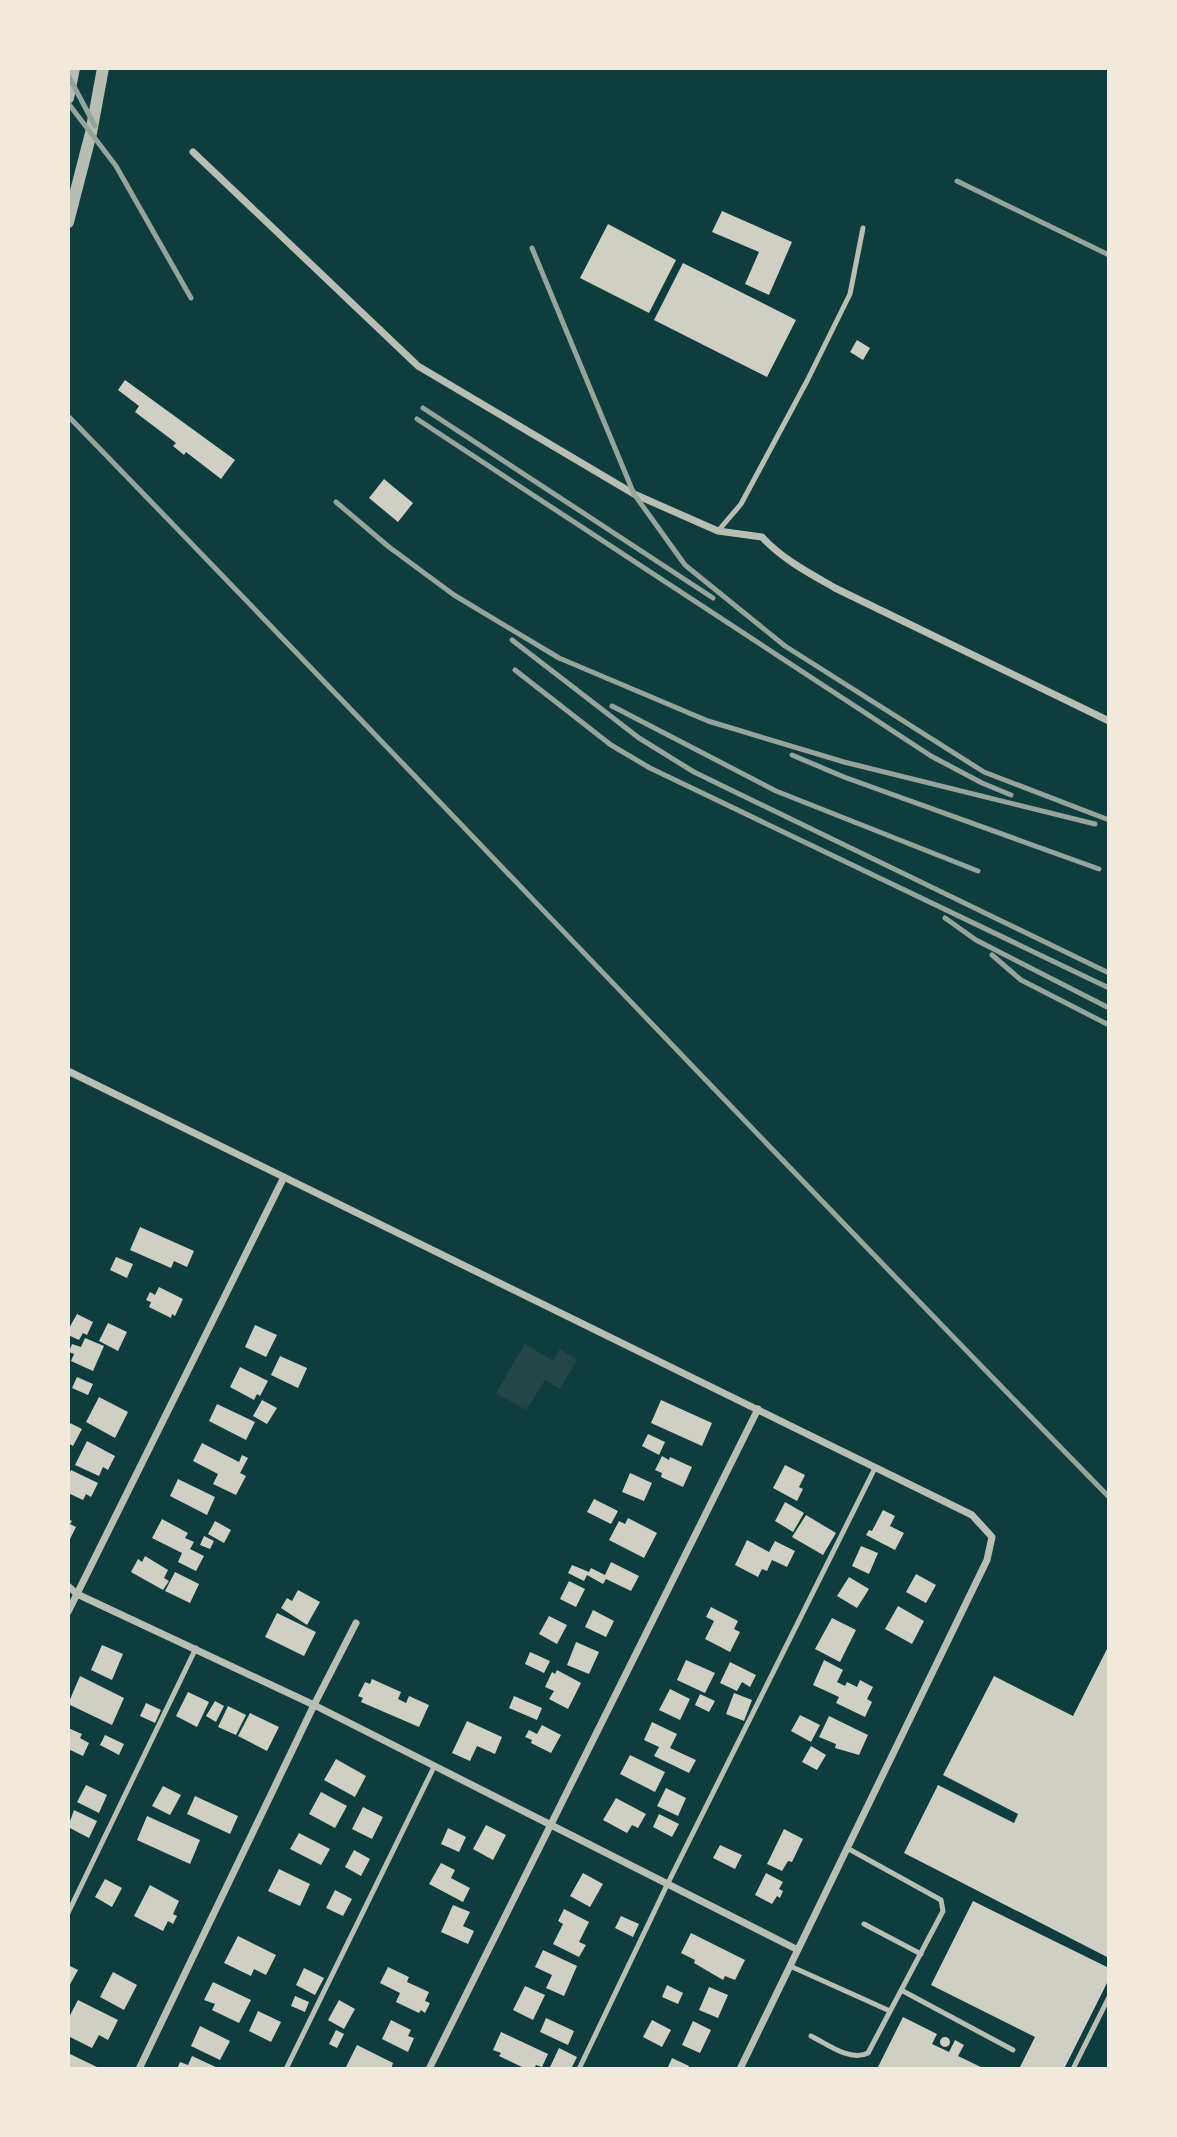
<svg xmlns="http://www.w3.org/2000/svg" width="1177" height="2137" viewBox="0 0 1177 2137" font-family="'Golos Text',sans-serif">
<rect width="100%" height="100%" fill="#0f3d3e"/>
<path fill="#244646" d="M525 1344 553 1361 560 1349 577 1360 560 1389 545 1380 526 1410 496 1393Z"/>
<path fill="#cfcfc3" d="M722 211 792 242 769 295 745 284 759 252 712 232Z
M608 224 676 260 649 313 580 278Z
M683 263 796 320 767 377 654 320Z
M857 340 870 348 863 360 850 352Z
M125 380 235 460 221 479 186 452 184 455 173 446 176 443 135 412 139 406 118 390Z
M384 479 413 503 398 522 369 498Z
M140 1227 194 1251 187 1267 174 1261 171 1268 130 1250Z
M116 1257 133 1264 127 1278 110 1270Z
M159 1287 183 1299 175 1316 172 1314 171 1318 149 1307 151 1302 146 1300 150 1292 155 1295Z
M77 1314 93 1322 87 1335 83 1333 79 1340 68 1335V1330Z
M108 1323 127 1332 118 1351 99 1341Z
M255 1325 277 1335 266 1357 245 1347Z
M85 1338 104 1346 93 1371 71 1361 74 1354 69 1352 72 1344 81 1347Z
M280 1356 307 1368 298 1388 271 1375Z
M240 1367 268 1381 260 1396 257 1394 254 1400 230 1387Z
M77 1377 93 1384 88 1395 72 1388Z
M99 1397 128 1412 115 1438 86 1422Z
M262 1400 277 1408 267 1424 253 1416Z
M661 1400 712 1423 702 1446 651 1423Z
M217 1404 255 1422 246 1440 209 1421Z
M68 1422 82 1429 73 1446 68 1443Z
M648 1434 665 1442 659 1455 642 1446Z
M87 1441 115 1456 108 1470 103 1467 99 1476 75 1465Z
M202 1443 239 1462 242 1455 248 1458 240 1473 246 1476 236 1495 213 1484 218 1474 193 1461Z
M662 1456 669 1460 670 1457 692 1467 683 1487 661 1477 662 1473 655 1470Z
M785 1465 805 1475 799 1487 803 1489 797 1501 773 1488Z
M71 1470 98 1483 91 1497 86 1494 83 1500 68 1493V1476Z
M630 1473 652 1483 644 1501 622 1492Z
M178 1479 215 1497 207 1515 170 1496Z
M594 1499 618 1511 611 1524 587 1512Z
M785 1502 804 1513 793 1532 775 1521Z
M883 1510 895 1516 890 1526 904 1533 895 1550 866 1535 869 1530 872 1531Z
M806 1515 836 1533 823 1555 792 1537Z
M628 1518 657 1533 644 1558 609 1540 619 1521 625 1524Z
M68 1519 72 1521 70 1524 76 1527 70 1539 68 1538Z
M162 1519 188 1533 185 1538 194 1542 190 1549 204 1556 196 1571 178 1562 182 1553 152 1538Z
M215 1521 231 1530 224 1543 208 1534Z
M204 1536 214 1541 210 1549 200 1545Z
M747 1540 769 1552 775 1541 795 1551 787 1567 772 1560 767 1571 762 1569 758 1577 735 1565Z
M861 1546 878 1553 869 1574 852 1566Z
M145 1556 168 1570 164 1578 169 1581 163 1590 131 1572 138 1559 142 1562Z
M611 1562 639 1576 631 1591 606 1579 603 1584 587 1575 584 1581 568 1573 572 1565 589 1572 591 1568 605 1575Z
M175 1572 199 1584 190 1603 165 1591Z
M916 1574 936 1585 926 1603 906 1592Z
M849 1577 869 1589 857 1608 837 1596Z
M569 1581 585 1589 576 1607 560 1599Z
M298 1590 320 1602 307 1625 281 1608 287 1598 292 1601Z
M898 1606 924 1621 912 1644 885 1629Z
M711 1607 738 1621 734 1629 740 1632 730 1652 705 1639 714 1621 706 1617Z
M593 1610 614 1621 606 1637 585 1627Z
M277 1613 316 1632 304 1656 265 1637Z
M549 1616 567 1625 557 1644 539 1634Z
M832 1618 856 1630 840 1662 815 1649Z
M576 1642 599 1652 589 1674 567 1665Z
M102 1645 123 1654 112 1680 91 1670Z
M1109 1645V1958L904 1853 938 1785 1014 1823 1018 1814 943 1775 994 1676 1073 1716Z
M530 1652 550 1661 544 1673 525 1664Z
M686 1660 715 1673 705 1693 677 1680Z
M824 1660 843 1670 837 1682 845 1686 847 1682 857 1687 860 1680 873 1687 867 1699 872 1702 865 1717 836 1703 839 1697 813 1685Z
M730 1662 756 1675 750 1687 742 1682 737 1691 720 1683Z
M557 1670 581 1683 568 1709 549 1699 554 1691 545 1687 552 1672 555 1674Z
M80 1676 124 1698 112 1725 68 1704Z
M372 1679 401 1692 398 1699 406 1703 409 1696 429 1705 419 1727 361 1702 363 1698 358 1696 365 1682 370 1684Z
M670 1689 690 1699 680 1720 659 1710Z
M188 1692 209 1702 197 1727 176 1716Z
M734 1693 752 1700 744 1721 726 1714Z
M700 1694 715 1701 709 1712 695 1705Z
M514 1696 542 1708 537 1720 509 1708Z
M215 1701 224 1706 216 1722 206 1716Z
M146 1703 161 1710 155 1723 140 1716Z
M228 1706 246 1715 236 1735 218 1727Z
M250 1713 279 1727 267 1751 238 1736Z
M800 1715 820 1725 811 1742 791 1731Z
M829 1716 868 1735 859 1755 835 1748 836 1744 819 1737Z
M467 1721 502 1737 495 1754 477 1746 470 1761 452 1753Z
M652 1722 677 1734 670 1748 696 1760 689 1773 654 1756 659 1747 644 1740Z
M542 1725 561 1735 551 1753 531 1743 532 1740 525 1737 529 1730 537 1734Z
M68 1728 82 1734 80 1738 89 1743 83 1756 68 1749Z
M105 1735 124 1744 119 1755 100 1745Z
M811 1746 826 1755 817 1770 802 1762Z
M630 1755 665 1772 655 1792 620 1774Z
M336 1759 366 1776 355 1797 324 1780Z
M86 1785 107 1795 99 1813 77 1802Z
M163 1786 181 1795 170 1815 152 1806Z
M666 1788 686 1798 678 1816 657 1806Z
M321 1792 347 1806 335 1828 309 1814Z
M195 1796 238 1816 230 1834 187 1814Z
M616 1798 646 1814 638 1828 632 1825 627 1833 603 1820Z
M363 1807 383 1817 372 1839 352 1829Z
M74 1810 97 1821 89 1838 68 1827Z
M659 1814 679 1824 672 1837 653 1827Z
M147 1816 200 1840 190 1864 137 1840Z
M486 1825 506 1835 493 1860 473 1849Z
M448 1828 466 1837 459 1852 441 1844Z
M784 1829 803 1839 792 1862 788 1861 782 1871 767 1864Z
M299 1833 330 1849 321 1865 290 1849Z
M720 1845 742 1855 735 1869 713 1858Z
M354 1850 370 1859 361 1876 345 1867Z
M441 1863 455 1870 451 1878 470 1888 463 1902 429 1884Z
M279 1869 310 1884 300 1906 268 1891Z
M583 1873 603 1884 590 1907 570 1896Z
M766 1873 783 1882 779 1889 783 1891 780 1898 777 1896 772 1904 755 1895Z
M105 1879 122 1888 112 1907 95 1897Z
M150 1885 179 1901 173 1914 177 1916 173 1924 168 1921 163 1931 134 1916Z
M335 1890 352 1899 343 1916 326 1908Z
M973 1901 1109 1968V1979L1064 2069H1019L1035 2037 931 1985Z
M453 1905 470 1912 463 1926 474 1931 468 1944 441 1932Z
M564 1909 589 1922 579 1942 586 1945 579 1957 553 1944 563 1924 558 1921Z
M621 1916 639 1924 633 1937 615 1928Z
M691 1933 745 1960 735 1980 725 1976 723 1980 694 1963 695 1960 681 1953Z
M238 1936 276 1955 266 1975 254 1969 251 1976 224 1963Z
M543 1950 577 1966 564 1996 546 1988 552 1975 535 1967Z
M68 1965 78 1970 68 1988Z
M388 1967 409 1977 407 1982 429 1992 425 2001 430 2003 425 2013 421 2010 419 2013 396 2002 400 1993 380 1983Z
M304 1968 324 1978 315 1995 296 1985Z
M113 1972 137 1985 124 2010 100 1997Z
M213 1982 251 2000 239 2023 212 2010 215 2004 204 2000Z
M667 1985 683 1993 678 2004 662 1997Z
M525 1986 545 1995 533 2020 513 2010Z
M709 1987 728 1995 718 2018 699 2010Z
M295 1996 309 2002 305 2012 291 2006Z
M78 2000 118 2020 108 2040 99 2035 92 2048 68 2036V2019Z
M339 2000 355 2009 344 2029 328 2020Z
M258 2011 281 2022 271 2042 249 2031Z
M903 2017 937 2034 932 2044 949 2052 955 2040 964 2045 958 2056 985 2069H877Z
M546 2018 574 2031 568 2045 540 2032Z
M391 2020 411 2030 408 2036 414 2038 408 2052 382 2039Z
M652 2020 671 2030 662 2047 643 2037Z
M693 2021 711 2030 700 2053 682 2045Z
M200 2026 230 2041 220 2060 191 2046Z
M336 2030 344 2034 337 2048 329 2044Z
M501 2032 548 2054 542 2067 536 2065 534 2069H526L499 2056 501 2053 493 2050Z
M940 2042a5 5 0 1 1 10 0a5 5 0 1 1-10 0Z
M357 2045 393 2063 391 2069H345Z
M559 2048 577 2057 571 2069 550 2067Z
M68 2053 101 2069H68Z
M192 2056 220 2069H177L180 2062 188 2065Z
M672 2058 689 2066 688 2069 668 2067Z"/>
<g fill="none" stroke-linecap="round" stroke-linejoin="round">
<path stroke="#b8beb3" stroke-width="5" d="M718 531 741 504 807 381 850 294 863 228
M68 1913 196 1648
M864 1924 921 1954
M790 1966 890 2011
M901 1990 1013 2050
M811 2036C827 2044 850 2062 868 2053L943 1911 941 1900 847 1848
M286 2069 434 1767
M579 2069 667 1885 875 1468
M1073 2069 1109 1997"/>
<path stroke="#b8beb3" stroke-width="7" d="M193 152 418 366 634 494 718 531 762 537C782 559 809 573 835 588L1109 721
M68 1071 972 1515 992 1537 987 1560 740 2069
M68 1586 77 1594 314 1705 798 1950
M68 1612 284 1177
M139 2069 314 1705 356 1623
M429 2069 758 1409"/>
<path stroke="#b8beb3" stroke-width="12" d="M68 98 74 68
M68 222 91 133 103 68"/>
<path stroke="#97a49c" stroke-width="5" d="M68 75 95 126
M68 103 116 166 191 298
M957 181 1109 255
M532 248 634 494 685 565 785 646 984 772 1109 820
M423 408 713 598
M68 416C417 775 759 1140 1109 1497
M417 419 931 756 982 783 1011 795
M336 502 389 547 454 595 559 658 708 721 844 762 1095 824
M512 640 639 738 694 772 1109 973
M515 670 611 745 650 768 1109 988
M612 706 776 791 978 871
M792 755 844 777 1099 869
M945 918 976 940 1109 1008
M992 955 1021 980 1109 1025"/>
</g>
<rect width="1177" height="2137" fill="none" stroke="#f1e9da" stroke-width="140"/>
</svg>
